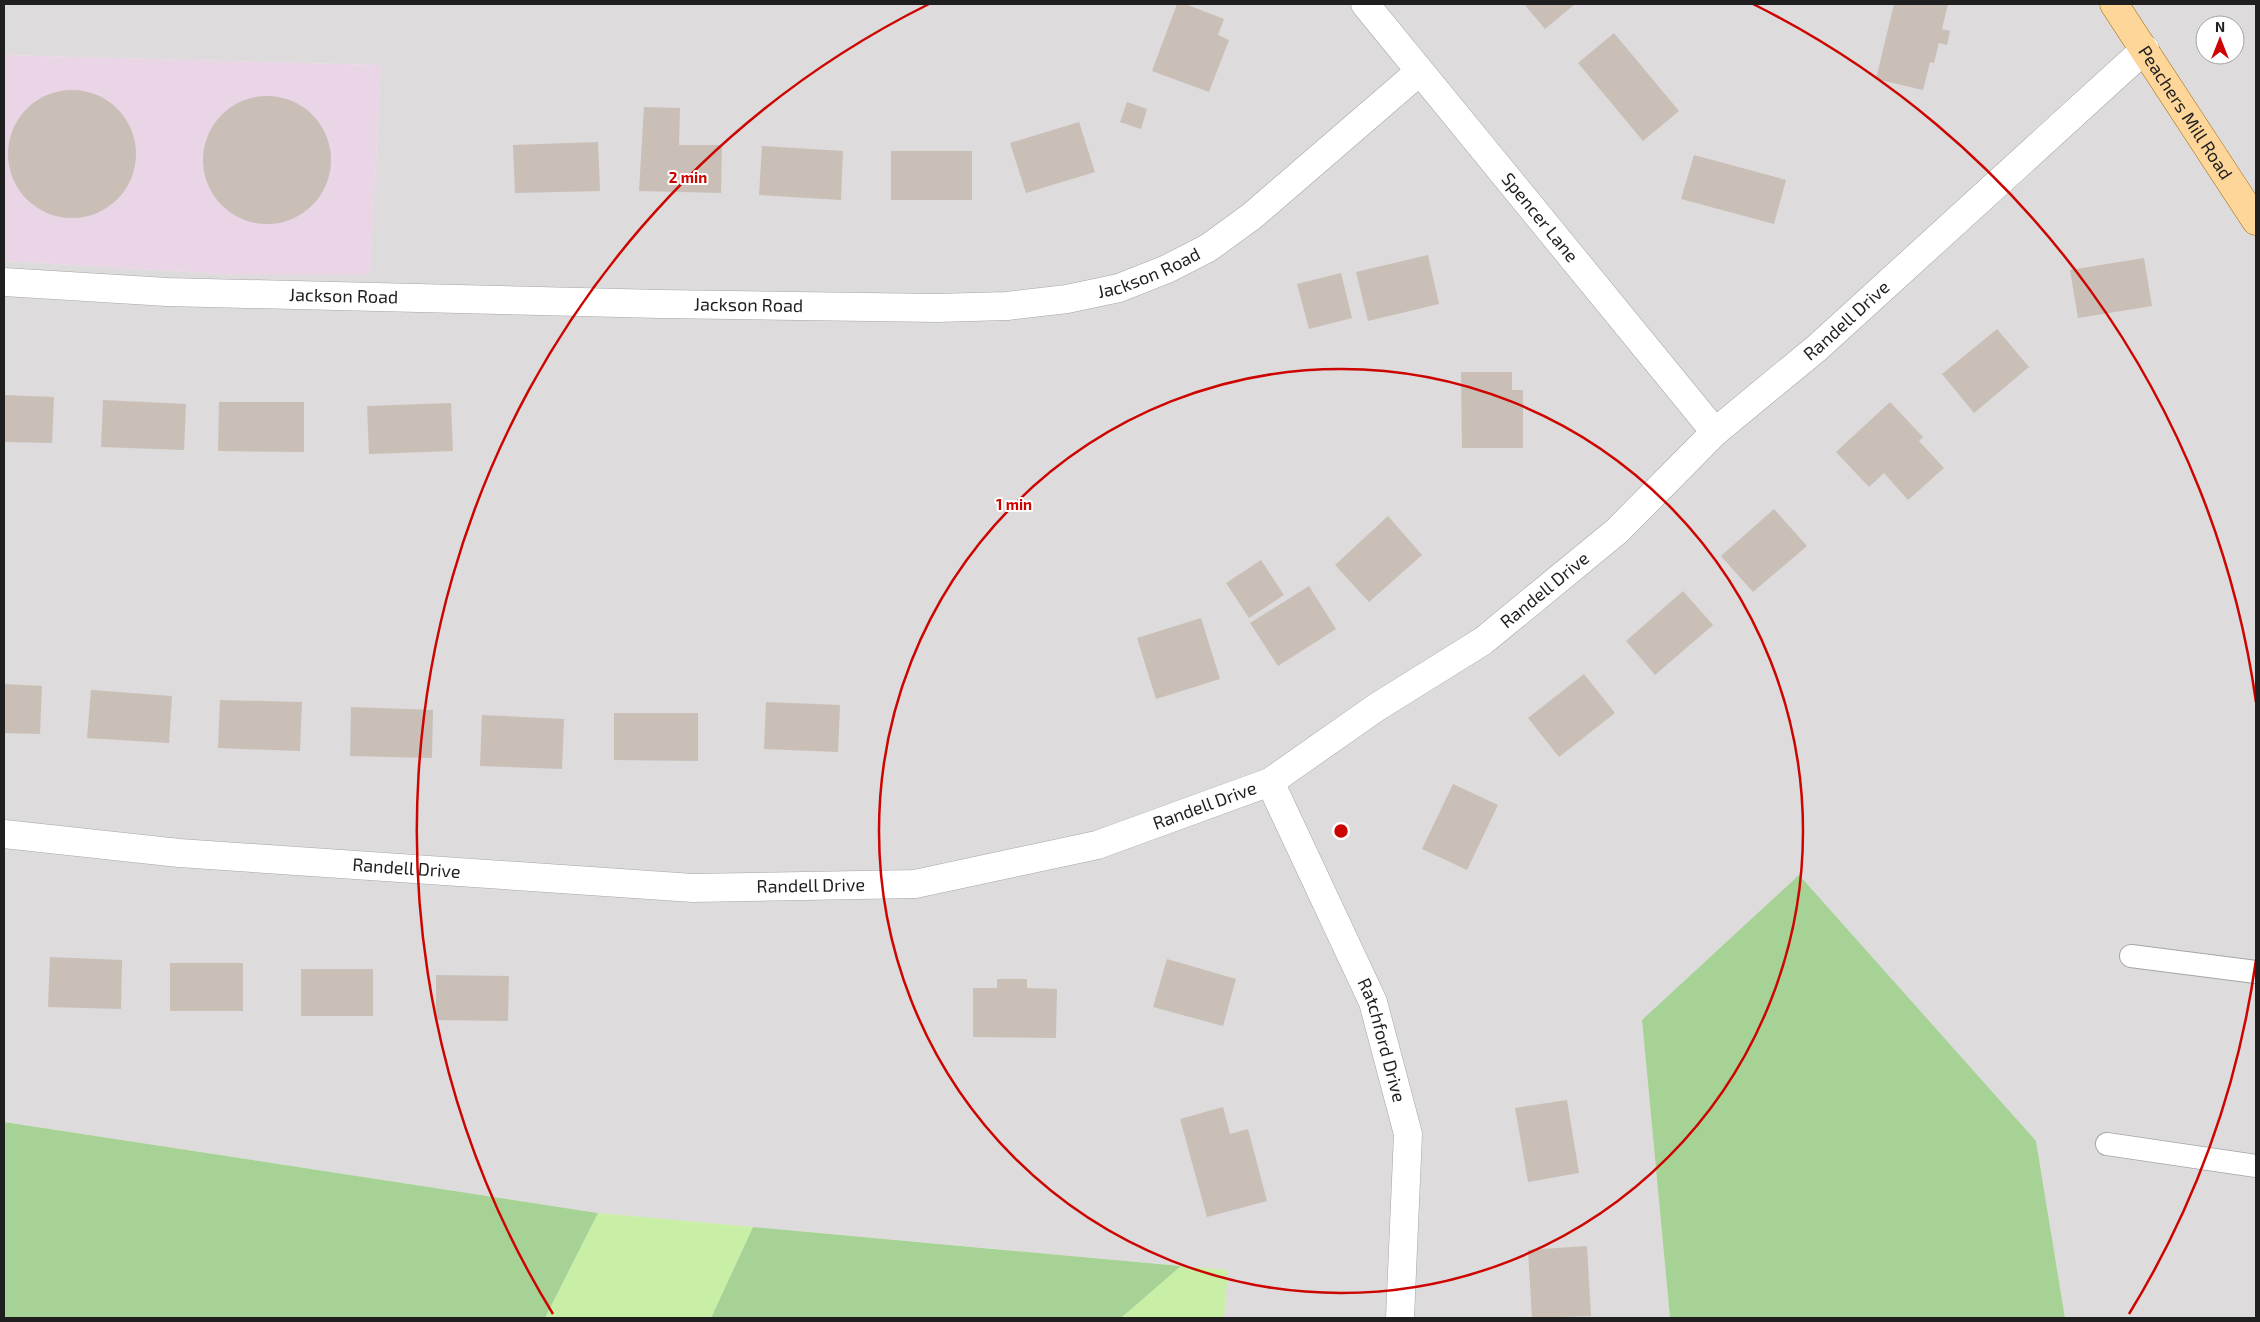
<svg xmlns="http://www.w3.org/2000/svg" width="2260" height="1322" viewBox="0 0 2260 1322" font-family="'Exo 2',sans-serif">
<rect width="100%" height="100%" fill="#f0ede4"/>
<path fill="#dddbdb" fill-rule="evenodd" d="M4 4H2256V1318H2065L2036 1141 1642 1020 1670 1318H1224L1227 1270 598 1213 4 1122V261L237 275H370L381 65 4 55ZM2205 25H2235V55H2205Z"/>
<path fill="#ead5e6" d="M4 55 381 65 370 275H237L4 261Z"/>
<path fill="#c8efa5" d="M598 1213 753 1227 711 1318H545Z
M1181 1266 1228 1270 1224 1318H1121Z"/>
<path fill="#a6d395" d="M1799 875 2036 1141 2065 1318H1670L1642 1020Z
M4 1122 598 1213 545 1318H4Z
M753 1227 1181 1266 1121 1318H711Z"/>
<path fill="#c9bfb7" d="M1177 4H1185L1224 19 1218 35 1229 40 1209 92 1152 71Z
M1524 4H1575L1545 29Z
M1894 4H1948L1942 29 1950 31 1947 45 1939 43 1934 63 1930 62 1923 90 1876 79Z
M1614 33 1679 111 1643 141 1578 63Z
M8 154a64 64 0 1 1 128 0a64 64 0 1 1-128 0Z
M203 160a64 64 0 1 1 128 0a64 64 0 1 1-128 0Z
M1127 102 1147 109 1141 129 1120 122Z
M644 107 680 108 679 145H722L721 193 639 191Z
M1079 122 1095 172 1026 193 1010 143Z
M598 142 600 191 515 193 513 145Z
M762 146 843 151 841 200 759 195Z
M891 151H972V200H891Z
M1694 155 1786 180 1774 224 1681 199Z
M1428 255 1439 304 1368 321 1356 272Z
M2144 258 2152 306 2078 318 2070 270Z
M1341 273 1352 318 1309 329 1297 284Z
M1997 329 2029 367 1974 413 1942 374Z
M1461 372H1512V390H1523V448H1462Z
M4 395 54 397 52 443 4 442Z
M103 400 186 404 184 450 101 447Z
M219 402H304V452L218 451Z
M1890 402 1923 437 1919 441 1944 468 1908 500 1884 473 1869 487 1836 452Z
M451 403 453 451 369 454 367 406Z
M1774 509 1807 546 1753 592 1721 556Z
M1388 516 1422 555 1369 602 1335 565Z
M1261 560 1284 595 1249 618 1226 583Z
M1309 586 1336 629 1278 666 1250 623Z
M1683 591 1713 625 1655 675 1626 641Z
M1201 618 1220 679 1156 699 1137 638Z
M1584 674 1615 713 1559 757 1528 718Z
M4 684 42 686 40 734 4 733Z
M91 690 172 696 169 743 87 738Z
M220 700 302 702 300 751 218 748Z
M766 702 840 705 838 752 764 749Z
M351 707 433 710 432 758 350 756Z
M614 713H698V761L614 760Z
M482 715 564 719 562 769 480 766Z
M1453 784 1498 805 1467 870 1422 849Z
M50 957 122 960 121 1009 48 1007Z
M1167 959 1236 979 1223 1026 1153 1007Z
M170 963H243V1011H170Z
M301 969H373V1016H301Z
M436 975 509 976 508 1021 436 1020Z
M997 979H1027V988L1057 989 1056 1038 973 1037V988H997Z
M1567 1100 1579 1173 1528 1182 1515 1108Z
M1223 1107 1230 1134 1248 1129 1267 1201 1207 1217 1180 1119Z
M1587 1246 1591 1316 1532 1318 1528 1250Z"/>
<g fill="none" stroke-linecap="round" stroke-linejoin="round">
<defs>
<path id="lane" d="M2131 956 2256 972
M2107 1144 2256 1166"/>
<g id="street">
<path id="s1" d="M1365 4 1715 432"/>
<path id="s2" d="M4 282 167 292 661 304 937 308 1007 306 1067 299 1119 288 1167 269 1208 248 1252 216 1419 72"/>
<path id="s3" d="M1270 782 1373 1002 1408 1134 1400 1318"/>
<path id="s4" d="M4 834 179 853 693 888 915 884 1097 845 1270 782 1377 707 1483 641 1617 531 1715 432 1817 348 2145 49"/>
</g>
<g id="primary">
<path id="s5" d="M2114 4 2256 221"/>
</g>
</defs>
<use href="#lane" stroke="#a6a6a6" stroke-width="24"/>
<use href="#street" stroke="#a6a6a6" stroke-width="29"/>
<use href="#primary" stroke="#996a00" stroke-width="29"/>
<use href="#lane" stroke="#fff" stroke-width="22"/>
<use href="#street" stroke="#fff" stroke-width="28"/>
<use href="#primary" stroke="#ffd69a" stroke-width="28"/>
</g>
<g fill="none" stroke="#cd0500" stroke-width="2.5">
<circle cx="1341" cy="831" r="462"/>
<path d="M2256 960A924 924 0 0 1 2129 1314M553 1314A924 924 0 0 1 929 4M1753 4A924 924 0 0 1 2256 702"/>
</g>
<g text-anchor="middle" stroke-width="4" stroke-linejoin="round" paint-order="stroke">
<g font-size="18" fill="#1f1f1f" stroke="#fff">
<text dy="6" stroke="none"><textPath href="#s5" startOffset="130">Peachers Mill Road</textPath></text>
<text dy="6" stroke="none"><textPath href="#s1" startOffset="276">Spencer Lane</textPath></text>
<text dy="6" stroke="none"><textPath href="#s2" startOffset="1150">Jackson Road</textPath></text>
<text dy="6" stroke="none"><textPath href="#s2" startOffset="340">Jackson Road</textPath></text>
<text dy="6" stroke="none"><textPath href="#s2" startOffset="745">Jackson Road</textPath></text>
<text dy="6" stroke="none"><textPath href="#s4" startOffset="2024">Randell Drive</textPath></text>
<text dy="6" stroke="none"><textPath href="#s4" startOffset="1619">Randell Drive</textPath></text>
<text dy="6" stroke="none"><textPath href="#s4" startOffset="1214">Randell Drive</textPath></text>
<text dy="6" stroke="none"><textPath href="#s4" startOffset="404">Randell Drive</textPath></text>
<text dy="6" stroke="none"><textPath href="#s4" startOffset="809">Randell Drive</textPath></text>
<text dy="6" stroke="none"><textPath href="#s3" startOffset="282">Ratchford Drive</textPath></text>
</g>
</g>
<circle cx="1341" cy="831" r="8" fill="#cd0500" stroke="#fff" stroke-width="2.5"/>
<g font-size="15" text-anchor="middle" font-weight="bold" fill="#cd0500" stroke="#fff" stroke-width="4" stroke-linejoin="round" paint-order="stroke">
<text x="688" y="183">2 min</text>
<text x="1014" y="510">1 min</text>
</g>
<rect width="2260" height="1322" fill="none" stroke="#1f1f1f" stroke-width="10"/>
<g transform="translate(2220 40)"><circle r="24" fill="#ffffff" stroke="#a5a5a5"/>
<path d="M0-4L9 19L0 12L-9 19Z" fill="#cd0500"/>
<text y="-8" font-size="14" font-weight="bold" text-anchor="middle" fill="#1f1f1f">N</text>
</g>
</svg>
